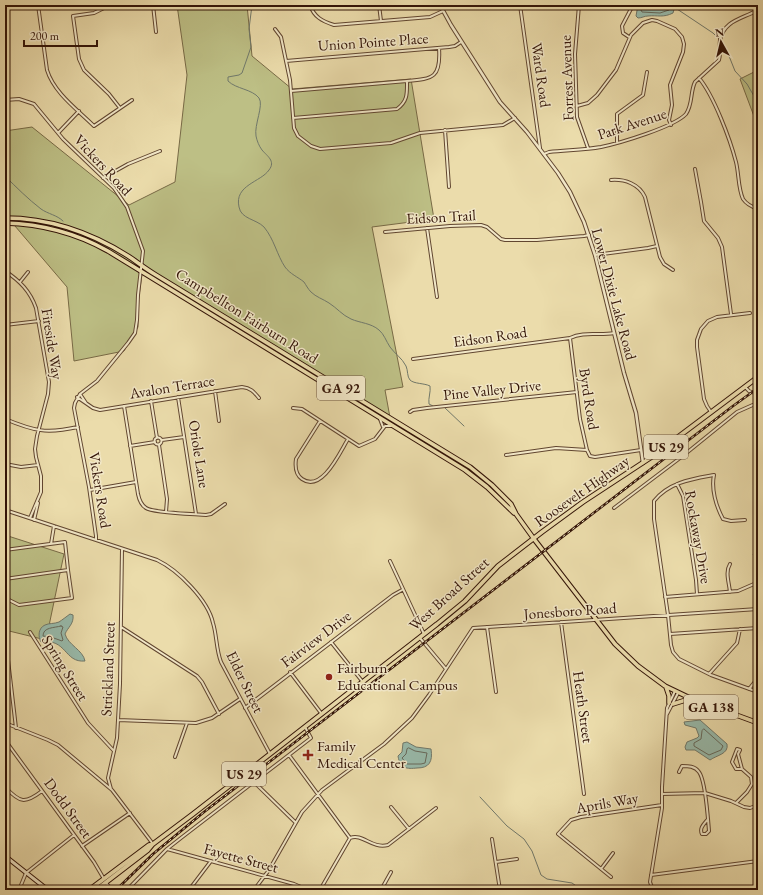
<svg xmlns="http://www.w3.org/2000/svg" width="763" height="895" viewBox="0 0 763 895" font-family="'EB Garamond',serif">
<rect width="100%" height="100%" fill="#ebdcab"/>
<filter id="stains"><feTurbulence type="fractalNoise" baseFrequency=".005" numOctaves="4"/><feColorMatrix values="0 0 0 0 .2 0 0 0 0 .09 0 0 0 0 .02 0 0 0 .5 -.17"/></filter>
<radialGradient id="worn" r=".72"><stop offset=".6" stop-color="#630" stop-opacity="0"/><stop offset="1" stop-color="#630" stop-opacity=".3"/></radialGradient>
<path fill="#bdbf85" stroke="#786a46" d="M177 5H247L252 56 292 89 411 79 434 219 372 227 403 387 385 390 391 423 143 267 138 303V327L124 351 74 361 67 287 9 219 5 193V131L32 127 129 205 175 182 187 75Z
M758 70V127L740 79Z
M5 535 64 554 46 640 5 630Z"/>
<path fill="#98bbac" stroke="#70786a" d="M638 5H679V6H675L673 13C663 18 658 15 648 16 644 16 642 18 638 18L636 16Z
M70 614 73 615C74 624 68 627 65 634 68 645 83 650 85 661 64 663 67 638 41 642 38 637 38 628 45 625 49 623 54 624 59 622 62 620 66 617 70 614Z
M700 720 727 744C729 754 717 755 710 760L695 750H686L685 747 687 742 697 738 699 736 696 728 685 725 684 722Z
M407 742 416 747 431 749C433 762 429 768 417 768 407 769 400 769 398 756L402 752 403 743Z"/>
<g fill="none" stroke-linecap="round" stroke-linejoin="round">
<path stroke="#66685a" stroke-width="1" d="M642 5 641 10 642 12 660 13 669 10 671 5
M61 626 63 627 61 633 63 640 62 641 51 637 43 636C43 627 54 628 61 626Z
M704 729 723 746 721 750 709 755 694 746V743L701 739 702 731Z
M409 748 415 751 427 753 425 763 421 764H407L402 758 406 754 407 749Z"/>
<path stroke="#70786a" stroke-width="1" d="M252 5 249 29 251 47 242 73 239 75 228 77V81C236 89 252 89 259 98 264 105 254 125 256 136 257 141 259 146 262 150 267 156 276 161 269 170 261 182 234 185 239 207 241 219 256 219 264 227 274 239 277 255 285 267 290 274 298 277 304 282 306 285 308 289 311 292 316 297 323 299 329 303 337 308 342 315 351 319 360 323 371 323 379 330 384 334 386 341 390 347 395 354 402 358 406 366 408 370 407 377 410 380 414 384 424 383 430 386 431 392 428 398 429 404L433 406
M679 5 696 7 706 5
M674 7 713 33 719 39 727 51 735 71 747 84 758 103
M5 176C16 187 28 199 41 209 48 214 57 215 63 221
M444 407 464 426
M753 555 758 559
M480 797 507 826 524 839 532 851 541 875 547 879 572 883 582 890"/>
<defs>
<path id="minor" d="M38 5 47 70C54 93 78 110 94 126L132 100
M110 5 94 13 73 16 79 59 84 70 109 94 120 108
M153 5 156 32
M310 5C314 17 322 21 334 25L430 17 443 11
M379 5 381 21
M520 5 540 148
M579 5 575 54 577 117 588 148
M753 5 758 16
M275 29 281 37 290 80 294 128 298 136 311 146 320 149 391 143 420 133 503 125 515 118
M629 37 623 33 622 26 633 5
M286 61 449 47 455 46 461 42
M699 78C714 96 730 139 736 162 739 174 738 188 743 199 747 205 752 207 758 209
M291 91 407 81
M5 100 19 99 34 104 63 139 114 188 127 207 143 251 138 295 137 320 135 333 128 343 97 381 80 394 75 403 74 408 89 487 96 536V540
M577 106 588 103 597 95 616 70 631 35 643 23 652 20 657 21 675 29 682 37 684 44 683 52 670 85 672 105 669 120 671 125
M293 118 397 109C408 101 407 93 407 81 434 79 441 77 439 48
M445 130 449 187
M58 133 79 111
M617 142V114L643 95 647 72
M544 154 549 152C566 150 584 150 601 147 620 143 674 127 686 114 693 104 690 92 695 82L719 60C721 53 719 47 720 40 724 21 741 19 756 11
M695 169 701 202 704 221 718 238 722 247 731 314
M103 178 128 164 160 151
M611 180C625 179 639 184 645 197L660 257 664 264 673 270
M427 228 437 297
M385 232 450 226 481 225 487 227 501 239 505 240H537L584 236 589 235
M595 255 648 248 657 246
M5 271C20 281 30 291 36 308L49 382 48 394 37 436 35 449 36 457 41 476V492L30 518
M20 282 28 272
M5 325 39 321
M614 333C599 336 584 331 570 338L580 419 587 450 590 456 595 457 641 450
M413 359 570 338
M5 380V397
M745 387 749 391 757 394
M215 391 219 421
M80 394 86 403
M757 394 755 404 758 446
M77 397 93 408 100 410 242 387C251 388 254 392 259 398
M178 397 196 514
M151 401 157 438
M124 406 138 494C139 499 141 505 146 508 153 513 194 514 206 515L211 514 225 504
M293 408 302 409 359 446 375 439 385 426H392
M410 412 413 410 427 408 577 392
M711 412 707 406 704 399 697 347V340L701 329 708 321 717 317 750 313
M5 419C34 431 46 434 78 427
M380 419 383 427
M320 421 296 459C295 466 295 474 302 479 322 493 340 452 348 439
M154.5 441a3.5 3.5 0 1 1 7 0a3.5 3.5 0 1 1-7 0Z
M162 440 184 437
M159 445 167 499 166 512
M130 446 155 442
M506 455 556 448 587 450
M5 464 21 467 38 465
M677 484 683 496 696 580 697 594
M90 490 136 482
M614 508 684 455 737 412 755 404
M5 510 157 560C178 570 208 600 213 623 217 636 216 649 221 662L270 754
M34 520 38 503
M745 520 731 521 723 519C716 506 711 489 714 475 692 479 669 482 654 501V519L668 615 671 645 673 652 679 659 711 675 758 692
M51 544 54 526
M5 550 65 542 68 570 5 579
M390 561 424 634
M730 592C729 582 725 572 730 564
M5 595 9 600 19 605 72 598 68 570
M665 597 738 591 754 584
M561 622 584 794
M121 627 197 676 202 682 219 714
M487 627 496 692
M30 632 88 723 114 751
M670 634 758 628
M420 638 446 669
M331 642 362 681
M5 657 8 660 16 728
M290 672 321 713
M709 674 737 643 740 629
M749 689 758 678
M245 708 393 595 402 590
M667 714 678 693
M118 720 196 723 212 718 240 699
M5 723 48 740 58 745 112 790 153 844
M5 740 94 862 104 879
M737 749 740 750 738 754 742 769H736L732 762Z
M289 755 350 838
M175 757 187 723
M679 772 682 766C688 766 695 766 699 772 705 780 707 809 708 819
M254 782 295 822
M5 787C20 803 25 804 42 791
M111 789 108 778 117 738 120 684 122 549
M662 794 705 793 731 801 744 807 750 808 758 805
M736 803 747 792 752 784 751 777 742 769
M391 807 409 829
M708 819 709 831 706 834H702C699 828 704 824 708 819Z
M350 838C363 833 371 849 388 845L436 808
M492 839 500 890
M82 846 130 813
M167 849 294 884 308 890
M496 862 517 859
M601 869 613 853
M651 875 758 861
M611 877 558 834 571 820 581 817 662 805
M106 883 112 890
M191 887 196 890
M19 890 26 873 74 835
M127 890 167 849 181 838 311 738 305 727
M189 890 211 861
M254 890 269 870 302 812 322 790 384 744 412 718 429 695 473 628 758 609
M320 890 350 838
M381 890 391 872
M653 890 650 882 662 808V787L667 708 675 691"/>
<path id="tertiary" d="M440 5 451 25 500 102 527 132 558 173 570 192 584 222 595 255 624 373 636 413 643 463"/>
<path id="secondary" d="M5 856 48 890"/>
<path id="primary" d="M5 218C49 218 90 232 128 256 137 262 146 269 156 275L470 467 492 485 511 504 516 514 534 539 615 644 638 666 665 686 690 698 758 723
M5 223C42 224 76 233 108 251L465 470 487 487 514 513
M666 687 669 696V703
M673 704 689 699
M89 890 149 845 153 844 193 814 437 624 465 601 498 566 542 532 583 502 650 458 758 377
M96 890 148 850 153 844"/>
</defs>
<use href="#minor" stroke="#614630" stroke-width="4"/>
<use href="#tertiary" stroke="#614630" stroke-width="4.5"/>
<use href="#secondary" stroke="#331407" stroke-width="5"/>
<use href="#primary" stroke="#331407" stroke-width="5.5"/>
<use href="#minor" stroke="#f2e8c8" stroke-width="2"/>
<use href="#tertiary" stroke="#f2e8c8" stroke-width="2.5"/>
<use href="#secondary" stroke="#f2e8c8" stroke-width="3"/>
<use href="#primary" stroke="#ebdcab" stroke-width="3.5"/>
<defs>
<path id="rail" d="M116 890 153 854 204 812 733 406 758 388"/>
</defs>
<use href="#rail" stroke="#331407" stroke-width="2.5"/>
<use href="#rail" stroke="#f2e8c8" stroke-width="1" stroke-dasharray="3" stroke-linecap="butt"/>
</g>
<g fill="#8f2418" stroke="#f2e8c8" stroke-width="1.5">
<circle cx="329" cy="677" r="4"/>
<path d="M306 749h4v4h4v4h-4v4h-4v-4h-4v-4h4z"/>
</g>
<g text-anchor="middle" stroke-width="3" stroke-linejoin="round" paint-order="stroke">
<g fill="#f2e8c8" stroke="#6c5441" stroke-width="1">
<rect x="317" y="376" width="48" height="24" rx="3"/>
<rect x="644" y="435" width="44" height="24" rx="3"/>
<rect x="684" y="695" width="54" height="24" rx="3"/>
<rect x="222" y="762" width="44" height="24" rx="3"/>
</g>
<g font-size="14" font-weight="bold" fill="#331407">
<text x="341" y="393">GA 92</text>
<text x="666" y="452">US 29</text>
<text x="711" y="712">GA 138</text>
<text x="244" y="779">US 29</text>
</g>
<g font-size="15" fill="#331407" stroke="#f2e8c8">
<text transform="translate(373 42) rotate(-4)" y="5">Union Pointe Place</text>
<text transform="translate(541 75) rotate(82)" y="5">Ward Road</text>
<text transform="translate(567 78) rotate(-92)" y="5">Forrest Avenue</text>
<text transform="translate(632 124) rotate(-18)" y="5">Park Avenue</text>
<text transform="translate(103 165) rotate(47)" y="5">Vickers Road</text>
<text transform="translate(441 217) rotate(-3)" y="5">Eidson Trail</text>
<text transform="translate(614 294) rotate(75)" y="5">Lower Dixie Lake Road</text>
<text transform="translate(247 316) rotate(32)" y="5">Campbellton Fairburn Road</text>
<text transform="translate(490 337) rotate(-8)" y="5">Eidson Road</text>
<text transform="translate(52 344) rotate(81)" y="5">Fireside Way</text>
<text transform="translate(172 387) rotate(-9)" y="5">Avalon Terrace</text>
<text transform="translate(492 390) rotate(-6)" y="5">Pine Valley Drive</text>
<text transform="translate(589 399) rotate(81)" y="5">Byrd Road</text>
<text transform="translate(199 454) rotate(81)" y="5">Oriole Lane</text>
<text transform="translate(100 490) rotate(81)" y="5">Vickers Road</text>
<text transform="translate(582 491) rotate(-35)" y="5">Roosevelt Highway</text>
<text transform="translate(698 537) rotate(80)" y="5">Rockaway Drive</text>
<text transform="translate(449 594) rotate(-42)" y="5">West Broad Street</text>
<text transform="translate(570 611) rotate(-4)" y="5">Jonesboro Road</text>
<text transform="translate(316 639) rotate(-37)" y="5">Fairview Drive</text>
<text transform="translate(65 668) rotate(58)" y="5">Spring Street</text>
<text transform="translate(108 669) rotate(-88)" y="5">Strickland Street</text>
<text transform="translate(245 682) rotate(64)" y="5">Elder Street</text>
<text transform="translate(583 707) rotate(82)" y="5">Heath Street</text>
<text transform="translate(607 803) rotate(-10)" y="5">Aprils Way</text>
<text transform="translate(68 808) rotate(54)" y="5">Dodd Street</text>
<text transform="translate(241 858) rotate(15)" y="5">Fayette Street</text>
</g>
<g font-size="15" fill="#331407" stroke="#f2e8c8" text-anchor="start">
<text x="337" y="673">Fairburn<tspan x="337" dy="17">Educational Campus</tspan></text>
<text x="317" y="751">Family<tspan x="317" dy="17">Medical Center</tspan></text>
</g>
</g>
<rect width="763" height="895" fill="none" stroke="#ebdcab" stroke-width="20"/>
<rect x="6" y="6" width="751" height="883" fill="none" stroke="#331407" stroke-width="2"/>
<rect x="10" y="10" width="743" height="875" fill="none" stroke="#331407"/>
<g transform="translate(721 42) rotate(352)" stroke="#f2e8c8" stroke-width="3" paint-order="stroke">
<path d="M0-3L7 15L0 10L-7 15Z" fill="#331407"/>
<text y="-6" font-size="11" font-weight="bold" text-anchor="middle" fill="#331407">N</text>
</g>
<path d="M24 40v6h73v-6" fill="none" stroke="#331407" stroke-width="2"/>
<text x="30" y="40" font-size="12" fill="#331407" stroke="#f2e8c8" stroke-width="3" paint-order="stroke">200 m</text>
<rect width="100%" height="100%" filter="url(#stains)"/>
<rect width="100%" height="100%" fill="url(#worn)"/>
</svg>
